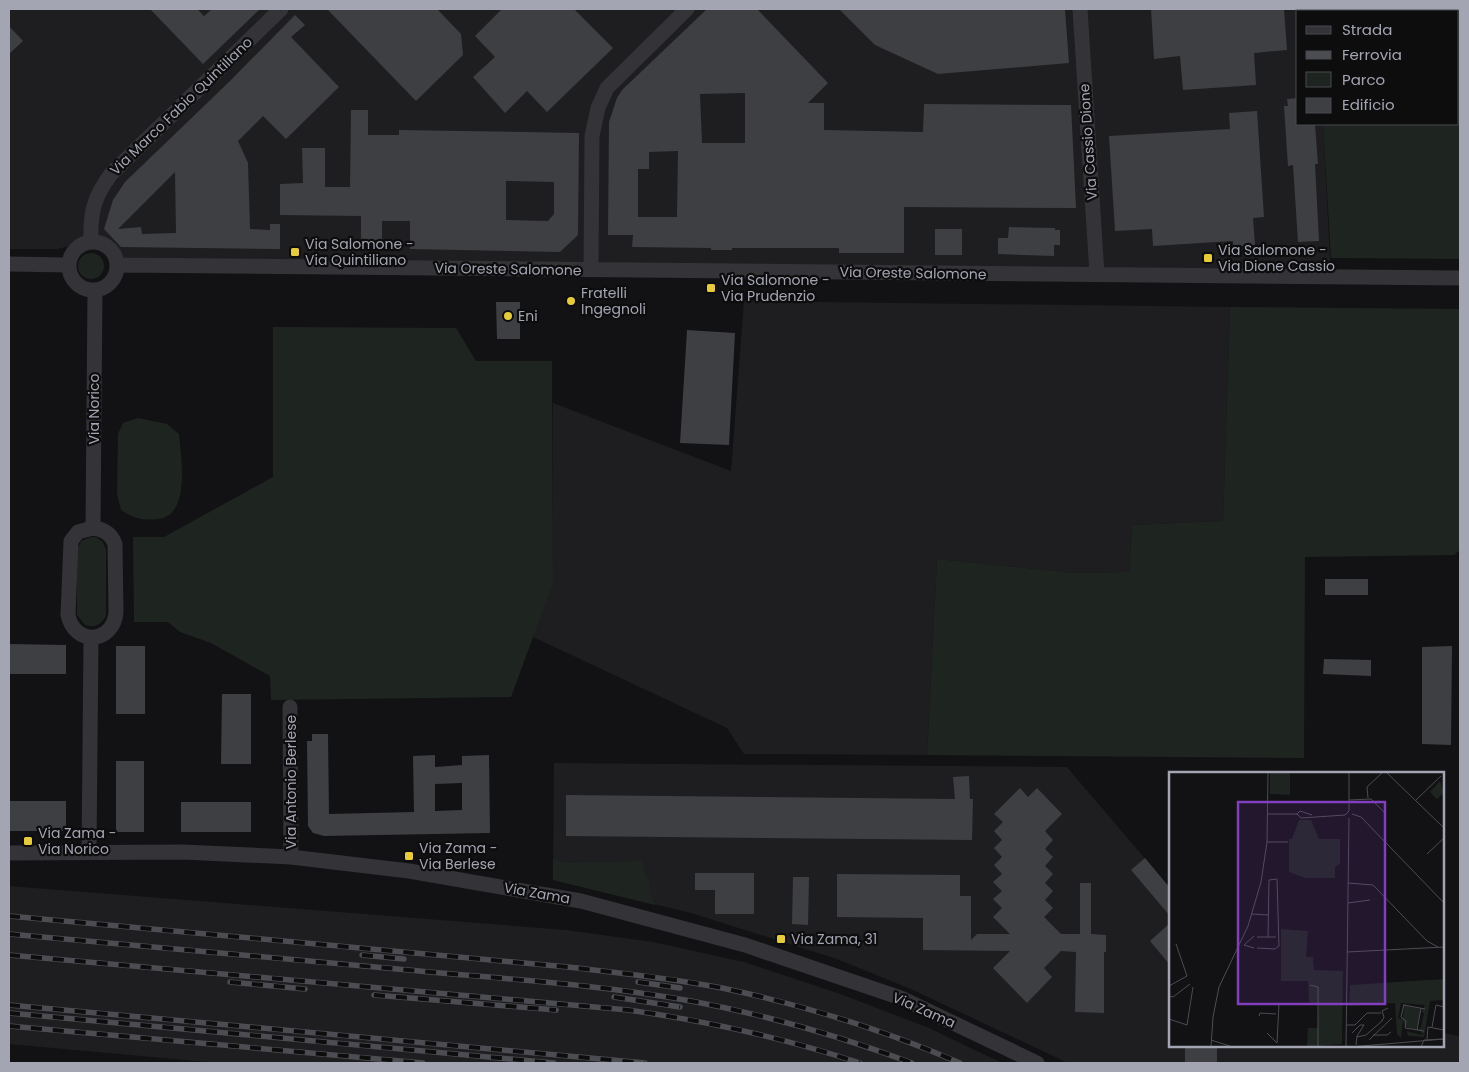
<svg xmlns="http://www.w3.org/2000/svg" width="1469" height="1072" viewBox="0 0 1469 1072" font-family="Poppins,sans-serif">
<rect width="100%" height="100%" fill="#121113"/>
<path fill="#1e1e20" d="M9 9H1316V11H1298V124H1323L1331 277 118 265 112 251 107 246 100 243 91 241 57 249H9Z
M744 301 1230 307 1223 521 1132 525 1129 572 1074 573 937 559 927 755 744 754 727 728 533 637 553 577V403L731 471Z
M554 763 1067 767 1170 888V1046H1443V1033L1460 1036V1063H1068L913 990 837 959 691 913 553 880Z
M9 886 566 930 653 942 744 962 843 995 929 1028 1002 1063H218L9 1044Z"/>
<path fill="#1e2520" d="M1316 9H1460V259L1331 258 1323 124H1458V11H1316Z
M78 266a13 13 0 1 1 26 0a13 13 0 1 1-26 0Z
M1230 307 1460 309V550L1454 555 1305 557 1304 758 927 755 937 559 1074 573 1129 572 1132 525 1223 521Z
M273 327 456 328 476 361H552L553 583 511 697 271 700 270 676 211 643 180 632 168 622H134L133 537H164L273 477Z
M138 418 167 424 179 434C181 457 191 516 158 519 143 521 133 518 121 510L117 494 118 434 123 423Z
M91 537H96L103 542 106 550V615C102 625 94 628 85 625L77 615V550L81 541Z
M553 858 562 862 571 863 642 861 645 873 649 881 652 899 655 905 553 880Z"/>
<path fill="#3e3f43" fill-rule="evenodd" d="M150 9H197L204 16 212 9H260L203 64Z
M327 9H437L461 34 463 55 416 101Z
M502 9H574L613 48 547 112 527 91 505 113 473 77 495 57 475 36Z
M707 9H757L828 83 808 103H824V130L923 132 924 104 1071 105 1076 208 904 207V253H839V248H732V250H711V248L632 247 633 235H608L609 122 617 98 622 90ZM745 93V143H702L700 94ZM678 151 677 217H638V169H649V152Z
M839 9H1065L1069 63 938 74 875 45Z
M1151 9H1284L1287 50 1254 53 1256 85 1183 90 1180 56 1154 59Z
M295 15 305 25 291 37 339 87 286 139 263 116 238 141 248 163 250 229 270 230V224H280V249L121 247 104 229 113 200 125 182 230 81ZM175 172 176 233 142 234 141 227 118 229Z
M9 26 23 41 9 54Z
M1298 98V124H1315L1318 164H1315L1319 241 1298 242 1293 165 1288 166 1284 106H1288L1287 99Z
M351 110H368V135H399V130L579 133 578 235 560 252 410 249V221H382V250H361V216L280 215V184L303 183 302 148H325V187H350ZM506 181 554 182V214L548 221 506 220Z
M1257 111 1264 217 1253 218 1255 245 1233 247V241L1153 246 1152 229 1115 231 1109 136 1230 129 1229 113Z
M1009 227 1055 228V230H1060V245H1054V256L998 254V238H1008Z
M935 229H962V255H935Z
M496 302H520V339H497Z
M687 330 735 333 729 445 680 443Z
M1325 579H1368V595H1325Z
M9 644 66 645V674H9Z
M116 646H145V714H116Z
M1452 646 1451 745 1422 744V647Z
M1324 659 1371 660V676L1323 674Z
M222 694H251V764H221Z
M312 734H328L329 814 414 812 413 756 435 755V767L462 765V756L489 755 490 833 324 836 313 833 308 826 307 741H312ZM462 783V810L435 811V784Z
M116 761H144V832H116Z
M969 776 970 799H973L972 840 566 836V795L955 799 953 777Z
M1020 788 1028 797 1037 788 1062 814 1045 831 1053 840 1045 849 1053 857 1045 866 1053 874 1045 883 1053 891 1045 900 1053 908 1044 917 1061 934H1080V883H1091V934L1106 935V952H1104V1013L1075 1012 1076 952 1061 951 1044 968 1052 977 1027 1003 993 968 1010 951 923 950V918L837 917V874L960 875V896H971V940L977 934H1010L993 917 1002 908 993 899 1002 891 993 882 1002 874 994 865 1002 857 994 848 1002 840 994 831 1003 822 994 814Z
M9 801H66V831H9Z
M181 802H251V832H181Z
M1145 858 1170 888V916L1131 870Z
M695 873H754V914H715V890H695Z
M793 877H809L808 925 792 924Z
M1170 923V965L1150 941Z
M1185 1046H1217V1063H1185Z"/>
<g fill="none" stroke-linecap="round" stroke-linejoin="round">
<path stroke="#333338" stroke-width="15" d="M1080 9 1097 274
M91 241C90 212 94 197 111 174L281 9
M69 266a24 24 0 1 1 48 0a24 24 0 1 1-48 0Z
M9 264 68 265
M118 265 1460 278
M591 270 592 136 598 108 607 88 687 9
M93 528C103 529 111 533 115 544L116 612C114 643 75 647 68 615L71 541 78 532Z
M93 528 95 290
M290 707 291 857
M89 852 91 638
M9 853 183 852 291 857 409 871 581 901 745 945 901 998 1037 1063"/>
<defs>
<path id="rail" d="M9 916 568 967C620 973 671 978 722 988 804 1005 884 1030 960 1063
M9 934C142 946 275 958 408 970 502 979 598 984 691 1001 767 1015 840 1036 912 1063
M9 955 628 1010C707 1021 784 1038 860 1063
M362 955 404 959
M230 982 305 989
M638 982 680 988
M374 995 556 1010
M614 997 680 1007
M9 1005 645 1063
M9 1013 554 1063
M9 1026 423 1063"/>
</defs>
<use href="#rail" stroke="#4c4c53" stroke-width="5.5"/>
<use href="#rail" stroke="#0d0d0e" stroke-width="4" stroke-dasharray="11" stroke-linecap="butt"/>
</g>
<g fill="#e6cc36" stroke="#0d0d0e" stroke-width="2">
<rect x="290" y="247" width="10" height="10" rx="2.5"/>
<rect x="1203" y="253" width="10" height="10" rx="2.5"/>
<rect x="706" y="283" width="10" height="10" rx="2.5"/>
<circle cx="571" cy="301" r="5"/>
<circle cx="508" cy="316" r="5"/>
<rect x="23" y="836" width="10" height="10" rx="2.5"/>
<rect x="404" y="851" width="10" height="10" rx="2.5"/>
<rect x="776" y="934" width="10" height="10" rx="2.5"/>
</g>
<g text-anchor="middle" stroke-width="4.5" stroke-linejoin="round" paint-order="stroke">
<g font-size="14" fill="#a4a5b3" stroke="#0d0d0e">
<text transform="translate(181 106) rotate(-44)" y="5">Via Marco Fabio Quintiliano</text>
<text transform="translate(1088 142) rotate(-94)" y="5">Via Cassio Dione</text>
<text transform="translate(508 269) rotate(1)" y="5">Via Oreste Salomone</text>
<text transform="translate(913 273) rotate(1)" y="5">Via Oreste Salomone</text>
<text transform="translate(94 409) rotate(-90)" y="5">Via Norico</text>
<text transform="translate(291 782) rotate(-90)" y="5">Via Antonio Berlese</text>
<text transform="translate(537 893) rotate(10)" y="5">Via Zama</text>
<text transform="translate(924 1010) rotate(24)" y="5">Via Zama</text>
</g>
<g font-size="14" fill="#a4a5b3" stroke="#0d0d0e" text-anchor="start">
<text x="305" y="249">Via Salomone -<tspan x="305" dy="16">Via Quintiliano</tspan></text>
<text x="1218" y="255">Via Salomone -<tspan x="1218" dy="16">Via Dione Cassio</tspan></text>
<text x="721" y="285">Via Salomone -<tspan x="721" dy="16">Via Prudenzio</tspan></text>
<text x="581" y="298">Fratelli<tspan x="581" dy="16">Ingegnoli</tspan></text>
<text x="518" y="321">Eni</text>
<text x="38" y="838">Via Zama -<tspan x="38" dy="16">Via Norico</tspan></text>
<text x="419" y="853">Via Zama -<tspan x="419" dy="16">Via Berlese</tspan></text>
<text x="791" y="944">Via Zama, 31</text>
</g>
</g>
<g transform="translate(1169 772)">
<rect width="275" height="275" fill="#121113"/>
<path d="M101 0H121V23L101 22ZM271 9 275 21 268 27 261 20ZM130 48H142L150 67H171V92L166 95V106H136L120 100V67H123ZM112 157 139 159 137 185H144L145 198 174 199 173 272 138 275 139 256H149L150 233 140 230 139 209H112ZM275 207V228L261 229 255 265 240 264 238 261 239 257 240 260 255 263 249 258 252 255 255 241 252 240 256 233 232 231 229 246 234 247 235 233 252 237 247 258 237 255 234 249 232 266 228 262 226 231 180 234 181 213Z" fill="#1e2520"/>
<path fill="none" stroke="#4c4c53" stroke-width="1" d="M217 0 275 56M199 26 198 15 214 0M180 28 202 27 217 42M246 29 272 4M99 42H128L131 39 143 43M128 42 132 46 176 43M183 42 192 45 275 131M176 43 180 39V0M98 70H119M258 82 275 66M179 111 204 113 258 169 269 175M179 131 201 128M83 142 99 143M88 165H107M85 176 75 173 85 164M88 176 106 177 110 174 108 107 100 108 99 165M178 180 275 175M141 213 149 215V275M0 214 18 204 7 172M0 224 4 225 21 212M235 232 232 245 237 249 236 256 255 259M235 233 256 237M90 244 91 241 107 242M0 247 18 253 24 215M178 253H186L198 241H212M263 255 267 233 275 235M248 258 252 236M98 261 108 271 110 232M183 261 191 253H195L188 264 187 273M204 263H218L222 260M188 265 197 263 213 249 215 245 213 239 219 236M258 267 259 255 275 258M42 268 64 275M200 268 223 246M42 275 44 245 50 215 79 154 92 110 98 70 99 0M177 275 180 46M181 275 275 267M252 275 255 268 275 267"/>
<path fill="#813ebd" fill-opacity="0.15" stroke="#813ebd" stroke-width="2.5" d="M69 30H216V232H69Z"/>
<rect width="275" height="275" fill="none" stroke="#a4a5b3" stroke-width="2.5"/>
</g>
<rect width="1469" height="1072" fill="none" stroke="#a4a5b3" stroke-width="20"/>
<rect x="1296" y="10" width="162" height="115" fill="#0d0d0e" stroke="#494a50"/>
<rect x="1306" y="26" width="25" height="8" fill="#333338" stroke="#494a50"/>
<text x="1342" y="35" font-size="15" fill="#a4a5b3">Strada</text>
<rect x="1306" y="51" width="25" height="8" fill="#4c4c53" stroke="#494a50"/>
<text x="1342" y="60" font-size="15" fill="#a4a5b3">Ferrovia</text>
<rect x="1306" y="72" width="25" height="15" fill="#1e2520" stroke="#494a50"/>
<text x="1342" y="85" font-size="15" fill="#a4a5b3">Parco</text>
<rect x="1306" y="98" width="25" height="15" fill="#3e3f43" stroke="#494a50"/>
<text x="1342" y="110" font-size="15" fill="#a4a5b3">Edificio</text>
</svg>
